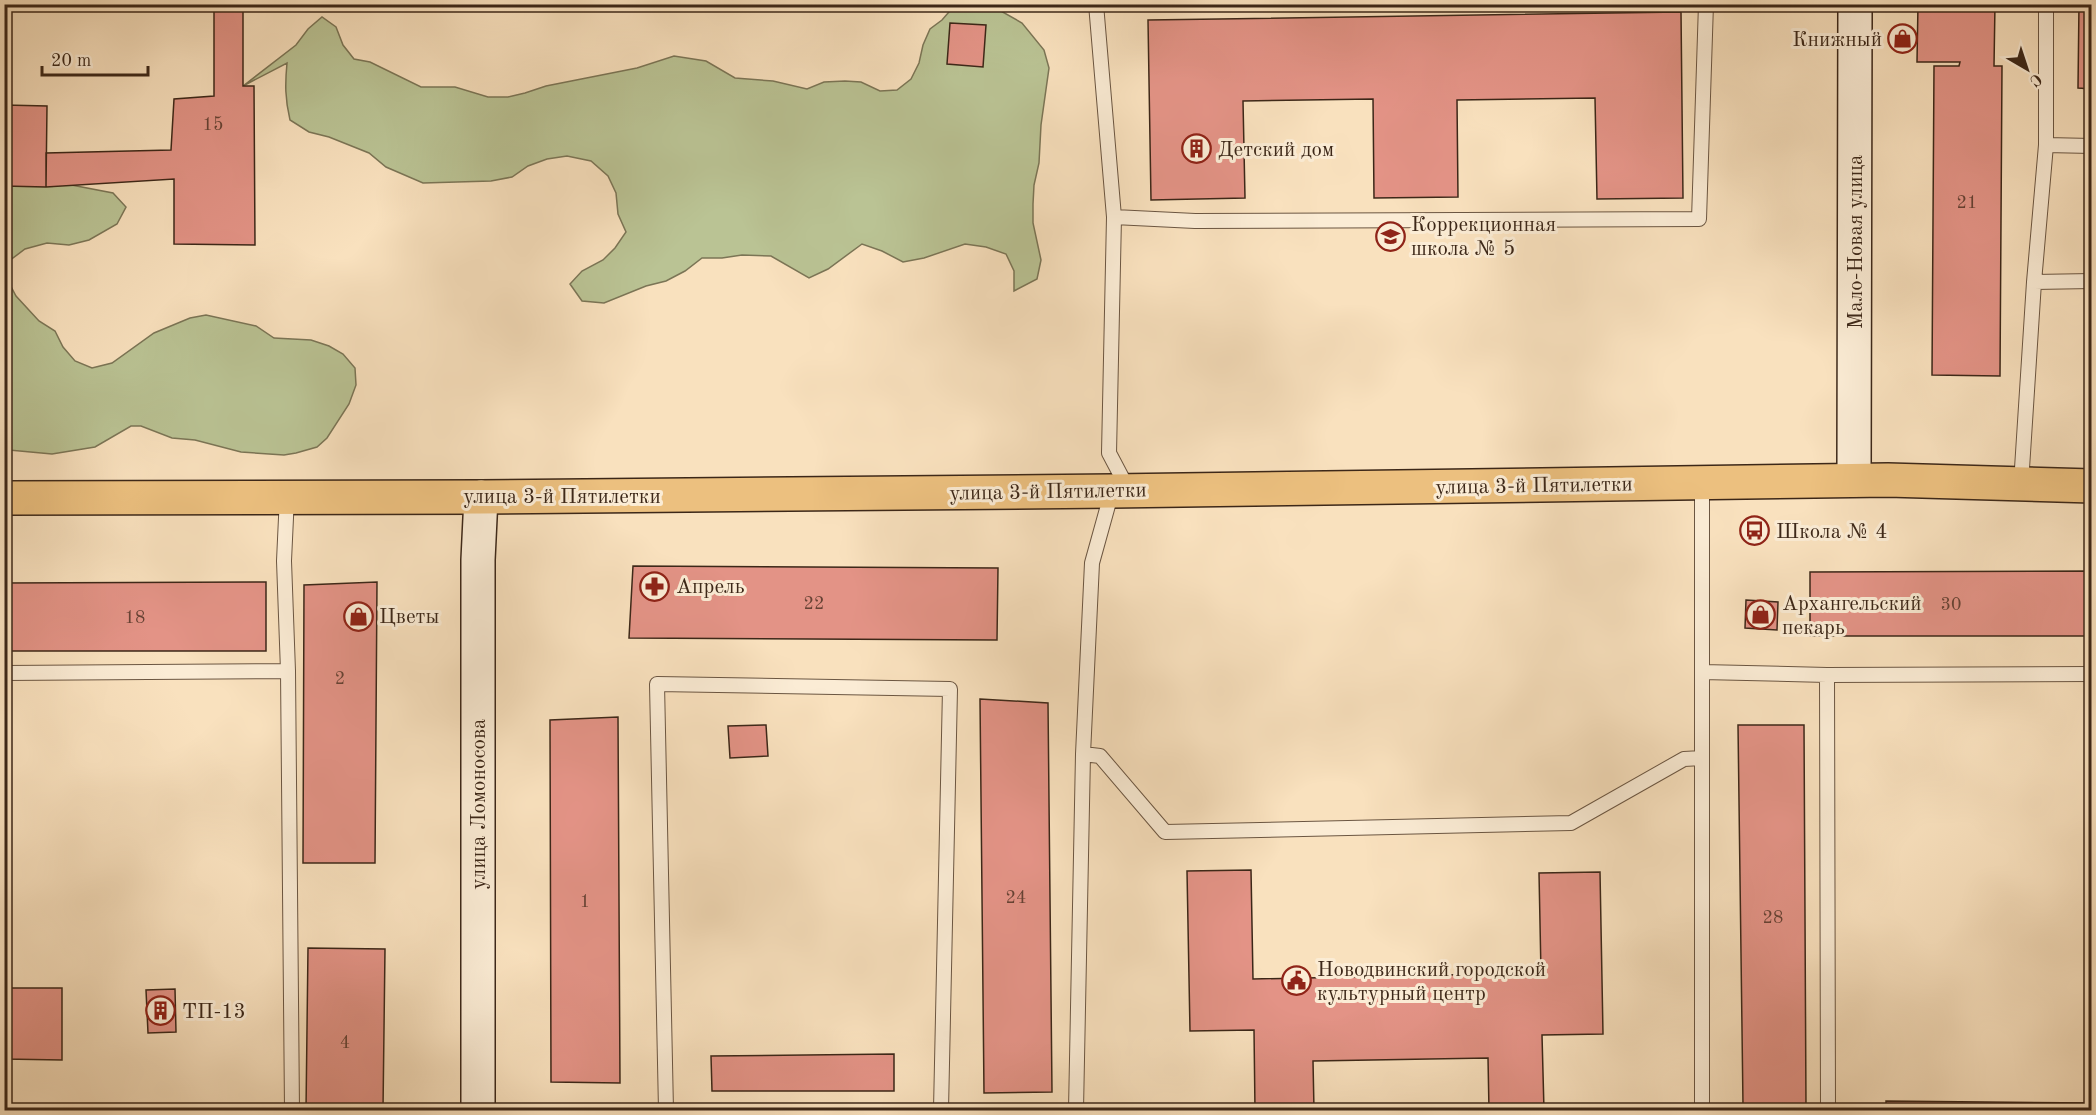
<svg xmlns="http://www.w3.org/2000/svg" width="2096" height="1115" viewBox="0 0 2096 1115" font-family="'Old Standard TT',serif">
<rect width="100%" height="100%" fill="#f9e1be"/>
<filter id="stains"><feTurbulence type="fractalNoise" baseFrequency=".00333" numOctaves="4"/><feColorMatrix values="0 0 0 0 .2 0 0 0 0 .09 0 0 0 0 .02 0 0 0 .5 -.17"/></filter>
<radialGradient id="worn" r=".72"><stop offset=".6" stop-color="#630" stop-opacity="0"/><stop offset="1" stop-color="#630" stop-opacity=".3"/></radialGradient>
<path fill="#bac394" stroke="#7b7556" stroke-width="1.5" d="M985 4 992 6 1022 23 1044 50 1049 68 1041 125 1039 163 1034 185 1033 204V223L1041 260 1037 279 1014 291V271L1006 254 986 247 965 244 924 258 903 262 882 251 862 244 828 269 809 278 771 256 742 255 722 258H702L685 271 666 281 646 286 604 303 582 301 570 284 582 271 603 260 615 248 626 232 618 214 616 193 608 176 591 161 567 156 547 159 528 166 512 177 491 181 423 183 386 167 369 153 329 137 309 132 290 120C285 99 285 84 287 63L243 86 296 45 308 29 322 17 336 27 343 45 354 59 370 62 421 87H455L488 97H508L525 93 546 86 637 68 674 56 706 61 735 78 773 81 807 89 824 82 845 81 861 82 880 91 897 90 911 79 919 63 923 45 930 29 942 20 955 5Z
M4 167 61 183 113 193 126 207 117 224 89 240 69 245 47 243 25 249 9 261 7 279 16 296 39 321 55 331 63 347 75 361 92 368 112 363 154 333 190 318 206 315 256 326 274 338 311 340 329 346 343 354 355 368 356 385 349 404 327 438 317 447 296 453 284 455 241 452 195 440 172 438 141 426H131L95 447 52 454 9 450 5 452Z"/>
<path fill="#e39386" stroke="#3c2718" stroke-width="1.5" d="M214 4H243V86H254L255 245 174 244V179L46 187V153L171 150 174 99 214 96Z
M1918 4H1995L1994 66H2002L2000 376 1932 375 1934 66H1959L1960 62H1917Z
M2079 4H2092V89L2078 88Z
M1681 12 1683 198 1597 199 1595 98 1457 100 1458 197 1374 198 1373 99 1243 101 1245 198 1151 200 1148 20Z
M950 23 986 25 983 67 947 64Z
M4 105 47 106 46 187 4 186Z
M633 566 998 568 997 640 629 638Z
M2092 571V636H1810V572Z
M266 582V651H4V583Z
M377 582 375 863H303L304 585Z
M1746 600 1778 602 1777 630 1745 628Z
M980 699 1048 703 1052 1092 984 1093Z
M618 717 620 1083 551 1082 550 720Z
M766 725 768 756 730 758 728 726Z
M1738 725H1804L1806 1108 1743 1105Z
M1251 870 1253 979 1541 973 1539 873 1600 872 1603 1034 1542 1035 1544 1110H1489L1488 1058 1313 1061 1314 1110H1255L1254 1030 1190 1031 1187 871Z
M308 948 385 949 383 1110H306Z
M4 988H62V1060L4 1059Z
M175 989 176 1032 148 1033 146 990Z
M894 1054V1091H712L711 1056Z
M1886 1101 2092 1103V1110H1886Z"/>
<g fill="none" stroke-linecap="round" stroke-linejoin="round">
<defs>
<path id="lane" d="M1096 4 1114 217 1109 453 1128 489
M2046 145 2092 146
M1114 217 1195 221 1699 219 1706 4
M2034 282 2046 145V4
M1702 483V1110
M2021 484 2034 282 2092 281
M287 496 284 561 288 671 292 1110
M1702 672 1827 675 1828 1110
M4 673 288 671
M1827 675 2092 674
M1083 754 1100 756 1165 832 1571 823 1684 759 1702 758
M666 1110 657 684 950 689 941 1110
M1076 1110 1083 754 1092 563 1112 491"/>
<path id="secondary" d="M1854 480 1855 4
M478 1110V560L481 497"/>
<path id="primary" d="M4 498 481 497 1112 491 1888 480 2092 486"/>
</defs>
<use href="#lane" stroke="#6b5642" stroke-width="16"/>
<use href="#secondary" stroke="#3c2718" stroke-width="36"/>
<use href="#primary" stroke="#3c2718" stroke-width="36"/>
<use href="#lane" stroke="#fbecd5" stroke-width="14"/>
<use href="#secondary" stroke="#fbecd5" stroke-width="33"/>
<use href="#primary" stroke="#ecc07f" stroke-width="33"/>
</g>
<defs>
<symbol id="shop-ring" viewBox="-11 -11 22 22"><circle r="9.5" fill="#fbecd5" stroke="#8f2418" stroke-width="1.5"/><path d="M-5-2.5h2.3a2.7 3.5 0 0 1 5.4 0H5L5.5 6h-11ZM-1.5-2.5h3a1.5 2.3 0 0 0-3 0Z" fill="#8f2418"/></symbol>
<symbol id="building-ring" viewBox="-11 -11 22 22"><circle r="9.5" fill="#fbecd5" stroke="#8f2418" stroke-width="1.5"/><path d="M-4-6H4V6H1V3H-1V6H-4ZM-2.5-4.3h1.7v1.8h-1.7ZM.8-4.3h1.7v1.8H.8ZM-2.5-1h1.7V.8h-1.7ZM.8-1h1.7V.8H.8Z" fill="#8f2418"/></symbol>
<symbol id="school-ring" viewBox="-11 -11 22 22"><circle r="9.5" fill="#fbecd5" stroke="#8f2418" stroke-width="1.5"/><path d="M0-5L7-2L0 1L-7-2ZM-4 1L0 2.5L4 1V4Q0 6-4 4Z" fill="#8f2418"/></symbol>
<symbol id="bus-ring" viewBox="-11 -11 22 22"><circle r="9.5" fill="#fbecd5" stroke="#8f2418" stroke-width="1.5"/><path d="M-5-6H5V4H4V6H2V4H-2V6H-4V4H-5ZM-3.5-4V0h7V-4ZM-3.5 1.2v1.5H-2V1.2ZM2 1.2v1.5H3.5V1.2Z" fill="#8f2418"/></symbol>
<symbol id="pharmacy-ring" viewBox="-11 -11 22 22"><circle r="9.5" fill="#fbecd5" stroke="#8f2418" stroke-width="1.5"/><path d="M-2-6h4v4h4v4h-4v4h-4v-4h-4v-4h4Z" fill="#8f2418"/></symbol>
<symbol id="civic-ring" viewBox="-11 -11 22 22"><circle r="9.5" fill="#fbecd5" stroke="#8f2418" stroke-width="1.5"/><path d="M-.6-6.5H3V-4.5H.6V-3L4-1V1h2V6H-6V1h2V-1L-.6-3ZM-1.2 2.5V6h2.4V2.5Z" fill="#8f2418"/></symbol>
</defs>
<g fill-rule="evenodd">
<use href="#shop-ring" x="1886" y="22" width="33" height="33"/>
<use href="#building-ring" x="1180" y="132" width="33" height="33"/>
<use href="#school-ring" x="1374" y="220" width="33" height="33"/>
<use href="#bus-ring" x="1738" y="514" width="33" height="33"/>
<use href="#pharmacy-ring" x="638" y="570" width="33" height="33"/>
<use href="#shop-ring" x="1744" y="598" width="33" height="33"/>
<use href="#shop-ring" x="342" y="600" width="33" height="33"/>
<use href="#civic-ring" x="1280" y="964" width="33" height="33"/>
<use href="#building-ring" x="144" y="994" width="33" height="33"/>
</g>
<g text-anchor="middle" stroke-width="6" stroke-linejoin="round" paint-order="stroke">
<g font-size="18" fill="#664234">
<text x="213" y="130">15</text>
<text x="1967" y="208">21</text>
<text x="814" y="609">22</text>
<text x="1951" y="610">30</text>
<text x="135" y="623">18</text>
<text x="340" y="684">2</text>
<text x="1016" y="903">24</text>
<text x="585" y="907">1</text>
<text x="1773" y="923">28</text>
<text x="345" y="1048">4</text>
</g>
<g font-size="21" fill="#3c2718" stroke="#fbecd5" text-anchor="start">
<text x="1882" y="46" text-anchor="end">Книжный</text>
<text x="1218" y="156">Детский дом</text>
<text x="1411" y="231">Коррекционная<tspan x="1411" dy="24">школа № 5</tspan></text>
<text x="1776" y="538">Школа № 4</text>
<text x="676" y="593">Апрель</text>
<text x="1782" y="610">Архангельский<tspan x="1782" dy="24">пекарь</tspan></text>
<text x="379" y="623">Цветы</text>
<text x="1317" y="976">Новодвинский городской<tspan x="1317" dy="24">культурный центр</tspan></text>
<text x="182" y="1018">ТП-13</text>
</g>
<g font-size="21" fill="#3c2718" stroke="#fbecd5">
<text transform="translate(1855 242) rotate(-90)" y="7">Мало-Новая улица</text>
<text transform="translate(1534 485) rotate(-1)" y="7">улица 3-й Пятилетки</text>
<text transform="translate(1048 491) rotate(-1)" y="7">улица 3-й Пятилетки</text>
<text x="562" y="503">улица 3-й Пятилетки</text>
<text transform="translate(478 804) rotate(-90)" y="7">улица Ломоносова</text>
</g>
</g>
<rect width="2096" height="1115" fill="none" stroke="#f9e1be" stroke-width="24"/>
<rect x="6" y="6" width="2084" height="1103" fill="none" stroke="#3c2718" stroke-width="3"/>
<rect x="12" y="12" width="2072" height="1091" fill="none" stroke="#3c2718" stroke-width="1.5"/>
<g transform="translate(2027 69) rotate(141)" stroke="#fbecd5" stroke-width="4.5" paint-order="stroke">
<path d="M0-4.5L10 22L0 15L-10 22Z" fill="#3c2718"/>
<text y="-9" font-size="16" font-weight="bold" text-anchor="middle" fill="#3c2718">С</text>
</g>
<path d="M42 66v9h106v-9" fill="none" stroke="#3c2718" stroke-width="3"/>
<text x="51" y="66" font-size="18" fill="#3c2718" stroke="#fbecd5" stroke-width="4.5" paint-order="stroke">20 m</text>
<rect width="100%" height="100%" filter="url(#stains)"/>
<rect width="100%" height="100%" fill="url(#worn)"/>
</svg>
